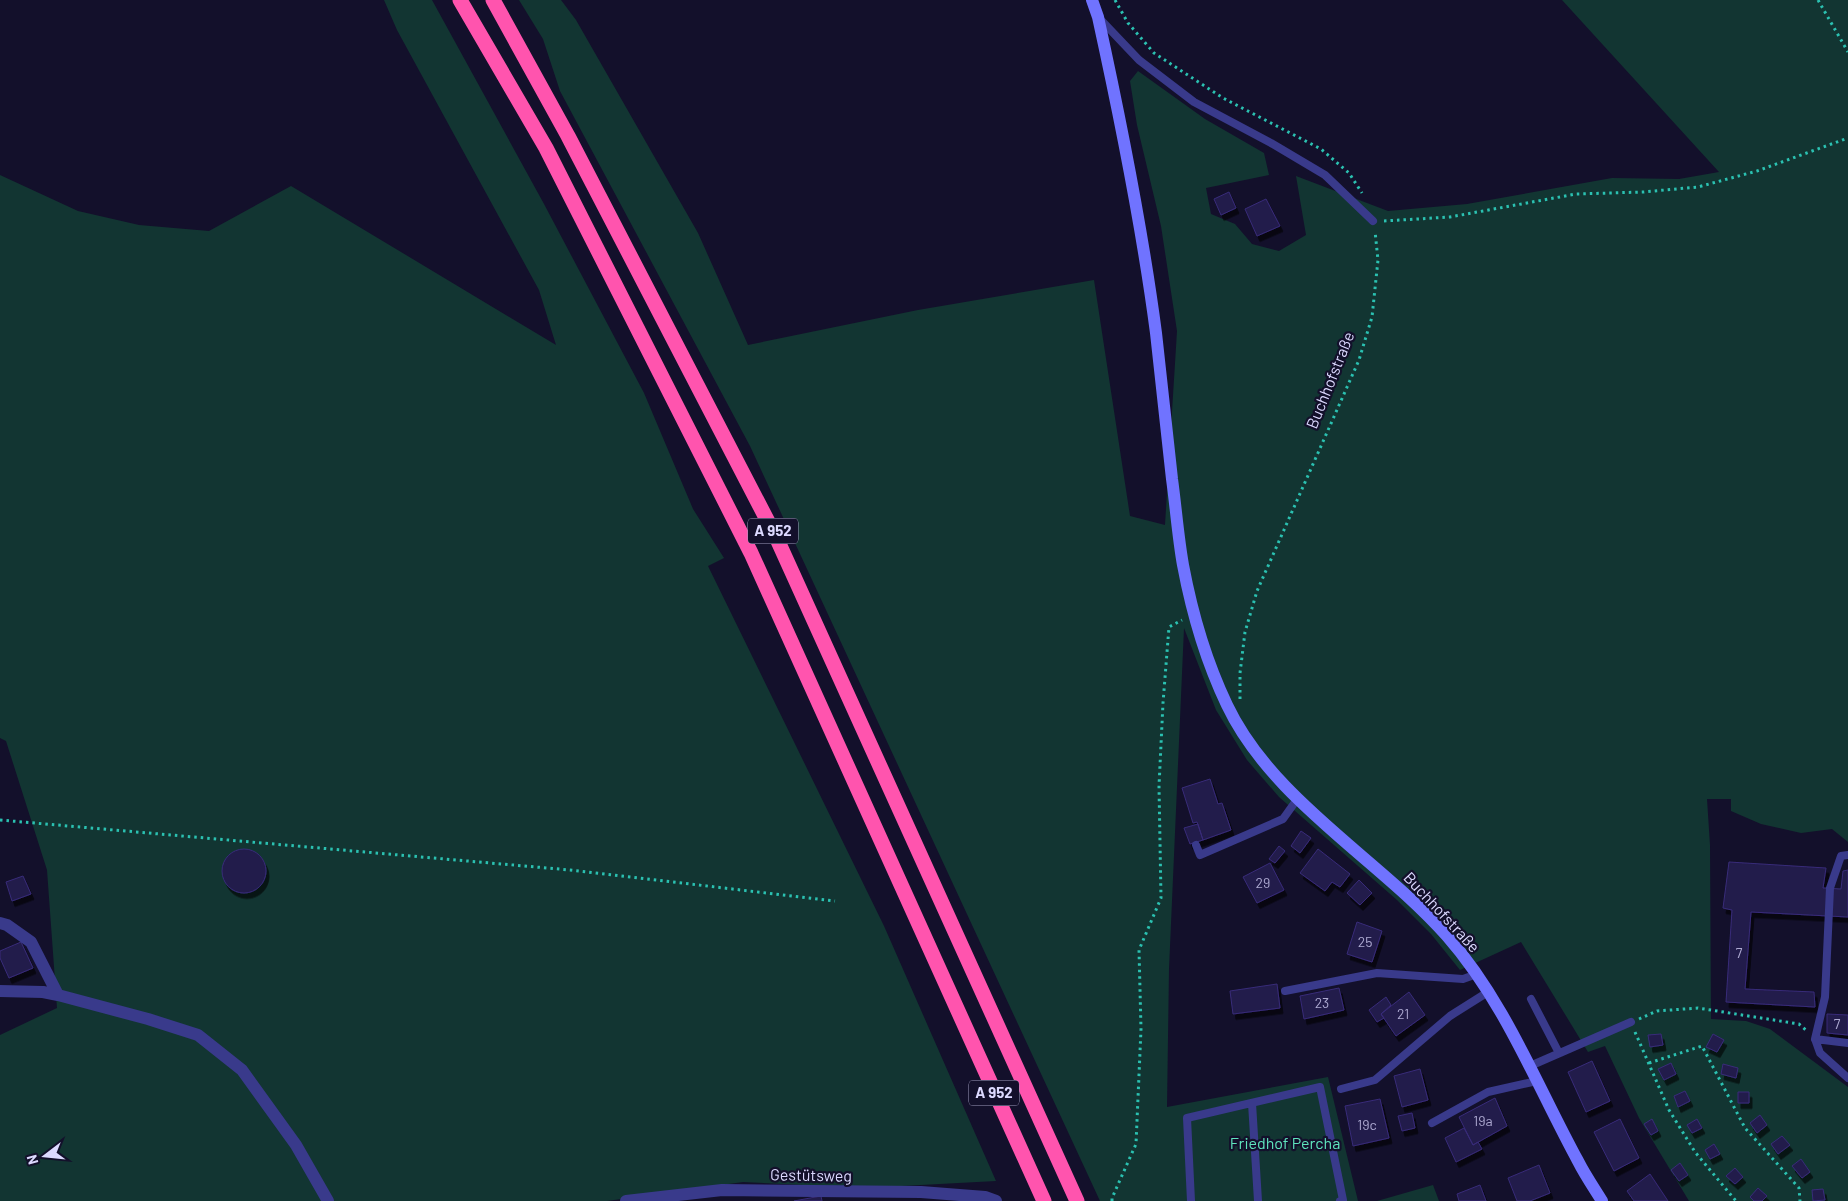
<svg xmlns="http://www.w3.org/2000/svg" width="1848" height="1201" font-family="Barlow,sans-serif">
	<defs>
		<filter id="shadow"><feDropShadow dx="3" dy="5.5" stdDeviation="0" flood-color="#0009"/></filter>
	</defs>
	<rect width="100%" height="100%" fill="#13102b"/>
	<!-- green -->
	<path fill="#123532" d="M384 0H432L544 204 644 393 693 509 724 558 708 566 884 926 996 1181 864 1188 743 1182 607 1201H0V1035L57 1008 47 870 6 741 0 738V175L78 211 139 225 209 231 291 186 556 345 539 290 397 30Z
		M519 0H561L576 20 698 233 748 345 918 310 1094 280 1130 516 1165 525 1177 331 1161 226 1137 125 1130 81 1138 71 1205 119 1264 153 1269 175 1206 188 1211 214 1235 224 1252 244 1279 251 1306 235 1296 176 1388 211 1467 204 1612 178 1679 179 1719 172 1562 0H1848V842L1832 829 1801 833 1761 824 1731 811V799H1707L1710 845 1711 1019 1746 1021 1770 1029 1848 1087V1201H1689L1639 1118 1605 1046 1588 1052 1521 942 1460 970 1431 934 1397 900 1279 797 1247 760 1216 710 1184 628 1169 969 1167 1107 1328 1077 1358 1201H1100L750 446 560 91 543 39Z
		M1433 1185 1439 1201H1377Z"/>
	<!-- building -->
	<path fill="#231b4c" stroke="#382c79" filter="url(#shadow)" d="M1229 192 1236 208 1221 215 1214 199Z
		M1266 199 1280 226 1257 236 1245 209Z
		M1210 779 1218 804 1222 803 1231 830 1203 840 1197 822 1193 823 1182 788Z
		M1198 824 1203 840 1190 844 1184 828Z
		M1301 831 1311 838 1300 853 1291 846Z
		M1279 846 1285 851 1275 863 1269 859Z
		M1318 849 1350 874 1340 887 1332 882 1325 891 1300 873Z
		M222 871a22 22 0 1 1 44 0a22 22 0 1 1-44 0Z
		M1729 862 1826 868 1823 888 1841 889 1843 871 1848 870V917L1751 912 1745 989 1814 992 1815 1007 1726 1002 1732 910 1723 908Z
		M1270 863 1284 890 1257 903 1243 877Z
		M23 876 31 894 12 901 6 882Z
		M1359 880 1372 893 1360 905 1347 893Z
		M1357 922 1382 931 1372 962 1347 954Z
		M21 942 33 968 9 978 0 958V951Z
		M1277 984 1280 1008 1233 1014 1230 991Z
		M1339 988 1344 1010 1304 1019 1300 996Z
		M1409 992 1425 1015 1396 1036 1381 1014Z
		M1386 997 1391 1005 1381 1014 1384 1018 1377 1022 1369 1010Z
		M1827 1014 1848 1015V1035L1827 1033Z
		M1661 1034 1663 1045 1650 1047 1648 1035Z
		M1713 1034 1724 1040 1717 1052 1706 1047Z
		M1592 1061 1610 1101 1586 1112 1568 1072Z
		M1671 1063 1676 1074 1664 1080 1658 1069Z
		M1723 1064 1738 1068 1736 1078 1721 1074Z
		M1420 1069 1428 1100 1402 1107 1394 1076Z
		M1685 1091 1690 1101 1678 1107 1674 1096Z
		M1738 1092H1749V1103H1738Z
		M1495 1098 1507 1126 1473 1145 1459 1117Z
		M1380 1099 1389 1138 1353 1146 1345 1106Z
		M1412 1113 1415 1128 1402 1131 1398 1116Z
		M1760 1115 1767 1125 1757 1133 1750 1123Z
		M1620 1119 1639 1158 1614 1171 1594 1132Z
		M1652 1119 1658 1131 1651 1135 1644 1124Z
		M1697 1119 1702 1128 1692 1133 1687 1125Z
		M1464 1128 1473 1145 1478 1142 1482 1149 1456 1162 1445 1138Z
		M1782 1136 1790 1145 1778 1154 1771 1144Z
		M1714 1144 1720 1154 1710 1159 1705 1150Z
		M1801 1159 1810 1172 1802 1178 1792 1166Z
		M1680 1163 1688 1175 1679 1181 1671 1170Z
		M1539 1165 1550 1193 1530 1201H1517L1508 1178Z
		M1735 1168 1743 1177 1735 1184 1726 1176Z
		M1650 1174 1668 1201H1634L1627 1191Z
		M1480 1185 1486 1201H1459L1457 1194Z
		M1758 1188 1767 1196 1762 1201H1754L1750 1197Z
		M1823 1189 1825 1200 1813 1201 1812 1190Z
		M821 1196 822 1201H794Z"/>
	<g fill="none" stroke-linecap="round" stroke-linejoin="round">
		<!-- path -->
		<path stroke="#2bc1b1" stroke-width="3" stroke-dasharray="2.5 4" stroke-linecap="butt" d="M1115 0 1128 23 1154 53 1223 98 1321 149 1349 173 1362 193
			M1818 0 1848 52
			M1384 221 1450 217 1576 194 1643 192 1698 187 1757 171 1848 138
			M1240 699V673L1245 632 1257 591 1359 360 1372 317 1378 260 1375 231
			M0 820 570 870 835 901
			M1639 1019 1657 1011 1698 1008 1799 1024 1807 1031
			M1635 1032 1669 1110 1695 1152 1736 1201
			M1649 1063 1702 1046 1745 1128 1799 1188 1800 1201
			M1112 1201V1198L1136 1144 1141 1029 1139 950 1161 898 1159 786 1163 703 1169 627 1182 620"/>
		<!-- service -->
		<path stroke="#393a8b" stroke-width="8" d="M1100 19 1139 60 1194 102 1271 143 1325 175 1373 221
			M1196 845 1200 855 1283 819 1298 798
			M1285 991 1377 973 1463 979 1477 974
			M1531 999 1559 1053
			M1815 1039 1825 997 1830 888 1841 856 1848 855
			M1848 1043 1815 1039 1820 1053 1848 1078
			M1530 1066 1631 1022
			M1341 1089 1375 1080 1450 1016 1488 992
			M1252 1103 1258 1201
			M1432 1123 1488 1092 1537 1081
			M1191 1201 1187 1118 1320 1087 1343 1200 1340 1201"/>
		<!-- minor -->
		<path stroke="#393a8b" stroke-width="12" d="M0 923 7 925 31 942 58 995
			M0 991 43 992 58 995 148 1019 198 1035 242 1070 296 1145 328 1201
			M626 1201 722 1190 921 1192 985 1197 996 1201"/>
		<!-- secondary -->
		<path stroke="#7073ff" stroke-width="12" d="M1092 0 1098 17C1121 122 1142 226 1156 333 1161 382 1167 430 1172 479 1176 508 1178 537 1183 565 1192 613 1206 661 1227 705 1272 800 1379 859 1447 936 1505 1002 1537 1086 1578 1161 1585 1175 1594 1188 1602 1201"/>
		<!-- motorway -->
		<path stroke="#ff54ae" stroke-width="15" d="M460 0 546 148 751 553 1044 1201
			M493 0 568 136 777 539 1077 1201"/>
	</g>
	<g text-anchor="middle" stroke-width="4.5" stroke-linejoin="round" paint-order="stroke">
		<!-- number labels -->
		<g font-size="14" fill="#aeaad2">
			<text x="1263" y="888">29</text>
			<text x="1365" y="947">25</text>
			<text x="1739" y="958">7</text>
			<text x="1322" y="1008">23</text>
			<text x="1403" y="1019">21</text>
			<text x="1837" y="1029">7</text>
			<text x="1483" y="1126">19a</text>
			<text x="1367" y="1130">19c</text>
		</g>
		<!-- shield labels -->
		<g fill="#13102b" stroke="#a09dbf" stroke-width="1">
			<rect x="748" y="518.5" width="50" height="25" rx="4"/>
			<rect x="969" y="1080.5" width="50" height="25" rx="4"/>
		</g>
		<g font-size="15" font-weight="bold" fill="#dcd9ff">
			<text x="773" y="536">A 952</text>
			<text x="994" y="1098">A 952</text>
		</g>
		<!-- street labels -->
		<g font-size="16" fill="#dcd9ff" stroke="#13102b">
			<text transform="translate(1330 380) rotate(-68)" y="6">Buchhofstraße</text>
			<text transform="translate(1442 912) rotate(47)" y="6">Buchhofstraße</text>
			<text transform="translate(811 1175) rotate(1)" y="6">Gestütsweg</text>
		</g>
		<!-- park labels -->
		<g font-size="16" fill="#5fe5bd" stroke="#13102b">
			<text x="1285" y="1149">Friedhof Percha</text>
		</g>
	</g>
	<!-- north arrow -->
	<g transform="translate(45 1156) rotate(254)" stroke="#13102b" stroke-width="4" paint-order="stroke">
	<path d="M0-4L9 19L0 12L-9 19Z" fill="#dcd9ff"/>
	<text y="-8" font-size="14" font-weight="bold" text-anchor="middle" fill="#dcd9ff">N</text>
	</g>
</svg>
